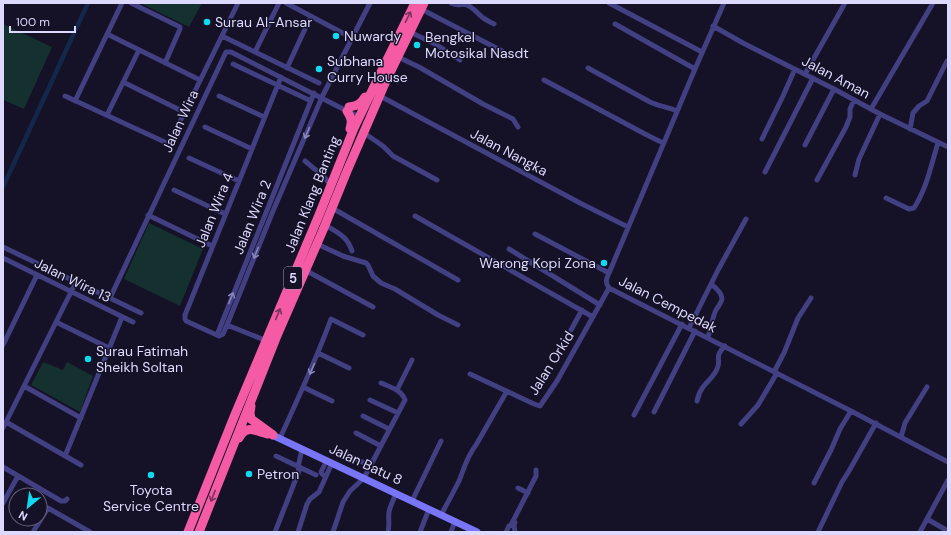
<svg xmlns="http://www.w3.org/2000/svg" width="951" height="535" font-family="'DM Sans',sans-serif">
	<rect width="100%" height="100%" fill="#151126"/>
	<!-- green -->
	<path fill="#14302f" d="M140 3H202L189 27Z
		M3 24 52 47 24 109 3 100Z
		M149 223 203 249 180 306 124 279Z
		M43 362 63 370 67 362 93 376 80 412 31 385Z"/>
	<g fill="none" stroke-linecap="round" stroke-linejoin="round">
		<!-- canal -->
		<path stroke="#12274a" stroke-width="4.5" d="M3 187 88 3"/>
		<!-- street -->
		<path stroke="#423f82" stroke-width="5" d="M131 3 180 27V29L165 63
			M286 3 352 38
			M451 3C459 7 461 3 467 5 474 8 477 13 482 17 486 20 490 22 494 24
			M609 3 702 52
			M724 3 695 69 609 273C606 279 605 282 609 288L851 411 948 462
			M421 9 502 51
			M615 24 695 69
			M713 26 743 43 834 89 880 114 948 147
			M410 32 437 45 460 60
			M107 34 200 80
			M222 36 319 83
			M255 52 279 3
			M398 57 419 67 483 104 513 119 518 127
			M233 64 311 101
			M287 68 311 16
			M588 68 650 102C658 106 668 107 677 111
			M805 74 845 3
			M281 77 185 315V319L186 321 219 336 223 334 227 325 273 211 322 97 370 3
			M544 80 645 134 663 143
			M123 82 184 112
			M65 96 169 144 238 3
			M219 96 264 117
			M380 96 580 203 628 227
			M75 101 122 3
			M871 109 933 3
			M107 115 139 50
			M205 127 252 149
			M910 129 913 113 919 106 927 101 947 61
			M364 133 383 146 393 156 437 180
			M762 139 783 96 795 69
			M805 145 834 89
			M189 158 239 181
			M305 161 323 176 331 185
			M765 172 813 78
			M855 175 859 159 880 114
			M817 180 846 127 850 117V109L854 100
			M174 190 225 214
			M886 198 909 209 914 208C927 188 931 165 938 143
			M332 208 458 280
			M148 215 212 246
			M415 216 593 317
			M325 225C338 233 347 236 352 251
			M535 234 609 273
			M317 244 343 256 366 263 368 265 373 276 381 283 395 289 438 315 458 325
			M3 247 141 313
			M509 249 600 305
			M3 258 133 322
			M305 270 373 307
			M110 298 226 52H231L347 111 358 116 360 115
			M56 322 109 348
			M227 325 267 341
			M689 328 718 270 746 219
			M571 330 582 310
			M217 335 314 93
			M708 337C711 329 712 318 716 310 718 307 721 303 722 299 722 293 715 287 711 284
			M3 345 37 275
			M318 353 349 368
			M774 372 784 353 798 318 811 298
			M470 374 534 404 540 406 557 381 609 288
			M24 386 81 418
			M303 387 332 401
			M397 390 412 360
			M370 400 398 413
			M697 401C698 396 700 391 703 387 708 381 714 376 717 369 722 359 713 358 725 346
			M654 412 695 331
			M634 415 682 324
			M363 416 389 429
			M6 422 81 465
			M741 424 758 405 777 373
			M3 428 76 282
			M356 433 381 446
			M901 437 905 423 927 387
			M280 438C298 399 316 360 331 319L363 335
			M346 454 370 466
			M65 456 122 317
			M276 456 316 475
			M3 467 61 501H65L67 499
			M325 476 322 474 321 472 327 460
			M814 483 831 450 840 429 851 411
			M518 488 528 493
			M412 501 441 441
			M3 503 18 476
			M441 515C447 504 453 493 459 481 464 469 467 456 476 445L507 391
			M927 519 948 531
			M511 525 536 476V470
			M33 532 48 508 90 532
			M275 532 299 471 298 467 302 449
			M298 532 307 504 310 499 319 492 332 463
			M333 532 343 502 350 491 364 478 405 400C402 390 390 387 381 383
			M388 532C390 524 388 519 389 512 390 506 394 499 396 493
			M420 532 429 509
			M451 532 455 521
			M506 532 509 526 513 525
			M515 532 514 525 515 522
			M818 532 842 482 849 471 876 423
			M920 532 948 480"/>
		<!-- secondary -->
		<path stroke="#7975f7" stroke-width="7" d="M268 433 477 532"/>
		<!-- highway -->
		<path stroke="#f55ba4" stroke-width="9" d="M349 107C357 106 361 104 365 97
			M347 111C352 119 352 121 350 129
			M251 406 250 413 251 419 273 435
			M239 438C246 424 255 431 268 434
			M188 532 234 417 319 215 354 128 384 66 415 3
			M199 532 276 338 323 230 347 171 386 81 424 3"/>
	</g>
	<!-- one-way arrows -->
	<defs><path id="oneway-shaft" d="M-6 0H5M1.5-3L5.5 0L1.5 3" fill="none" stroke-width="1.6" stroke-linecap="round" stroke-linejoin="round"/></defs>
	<g stroke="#7a325f">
		<use href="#oneway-shaft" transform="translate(408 17) rotate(-64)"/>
		<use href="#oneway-shaft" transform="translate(278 314) rotate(-67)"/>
		<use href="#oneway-shaft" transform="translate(213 496) rotate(112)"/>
	</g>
	<g stroke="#8884b9">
		<use href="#oneway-shaft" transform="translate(307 133) rotate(113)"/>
		<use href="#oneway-shaft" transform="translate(256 253) rotate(112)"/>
		<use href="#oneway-shaft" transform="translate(231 298) rotate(-68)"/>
		<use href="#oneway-shaft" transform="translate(312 369) rotate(114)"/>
	</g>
	<!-- markers -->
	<g fill="#10daf1" stroke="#151126" stroke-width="1.5">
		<circle cx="207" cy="22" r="4"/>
		<circle cx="336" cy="36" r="4"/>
		<circle cx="417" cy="45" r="4"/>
		<circle cx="319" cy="69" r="4"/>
		<circle cx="604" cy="263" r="4"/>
		<circle cx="88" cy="359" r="4"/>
		<circle cx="249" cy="474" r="4"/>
		<circle cx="151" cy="475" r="4"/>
	</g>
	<g text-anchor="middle" stroke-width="3" stroke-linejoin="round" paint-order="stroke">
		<!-- shield labels -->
		<rect fill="#151126" stroke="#a19dbc" stroke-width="1" x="284" y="267" width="18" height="22" rx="3"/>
		<g font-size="13" font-weight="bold" fill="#ddd9fd">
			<text x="293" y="283">5</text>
		</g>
		<!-- poi labels -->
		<g font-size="14" fill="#ddd9fd" stroke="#151126" text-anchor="start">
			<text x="215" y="27">Surau Al-Ansar</text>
			<text x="344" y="41">Nuwardy</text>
			<text x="425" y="42">Bengkel<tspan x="425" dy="16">Motosikal Nasdt</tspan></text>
			<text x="327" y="66">Subhana<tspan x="327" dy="16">Curry House</tspan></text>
			<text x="596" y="268" text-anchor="end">Warong Kopi Zona</text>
			<text x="96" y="356">Surau Fatimah<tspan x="96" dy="16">Sheikh Soltan</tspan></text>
			<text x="257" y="479">Petron</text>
			<text x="151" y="495" text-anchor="middle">Toyota<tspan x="151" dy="16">Service Centre</tspan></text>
		</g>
		<!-- street labels -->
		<g font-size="14" fill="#ddd9fd" stroke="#151126">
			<text transform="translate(836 77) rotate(28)" y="5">Jalan Aman</text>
			<text transform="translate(180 121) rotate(-65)" y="5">Jalan Wira</text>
			<text transform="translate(509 152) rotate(28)" y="5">Jalan Nangka</text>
			<text transform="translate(312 194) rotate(-68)" y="5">Jalan Klang Banting</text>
			<text transform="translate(214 210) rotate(-68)" y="5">Jalan Wira 4</text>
			<text transform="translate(252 217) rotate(-68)" y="5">Jalan Wira 2</text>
			<text transform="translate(73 280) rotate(26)" y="5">Jalan Wira 13</text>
			<text transform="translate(668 304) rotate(27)" y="5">Jalan Cempedak</text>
			<text transform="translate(551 363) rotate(-58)" y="5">Jalan Orkid</text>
			<text transform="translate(366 464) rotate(25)" y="5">Jalan Batu 8</text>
		</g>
	</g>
	<!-- border -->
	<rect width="951" height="535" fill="none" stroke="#ddd9fd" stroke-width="8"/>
	<!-- north arrow -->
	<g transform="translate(28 507) rotate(209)"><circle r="19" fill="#151126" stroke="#65617c"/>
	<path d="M0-3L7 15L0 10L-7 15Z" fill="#10daf1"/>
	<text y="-6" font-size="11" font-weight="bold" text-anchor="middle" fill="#ddd9fd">N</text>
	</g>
	<!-- scale -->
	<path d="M10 26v6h65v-6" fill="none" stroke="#ddd9fd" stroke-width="2"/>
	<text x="16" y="26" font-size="12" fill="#ddd9fd" stroke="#151126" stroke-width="3" paint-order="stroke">100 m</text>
</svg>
